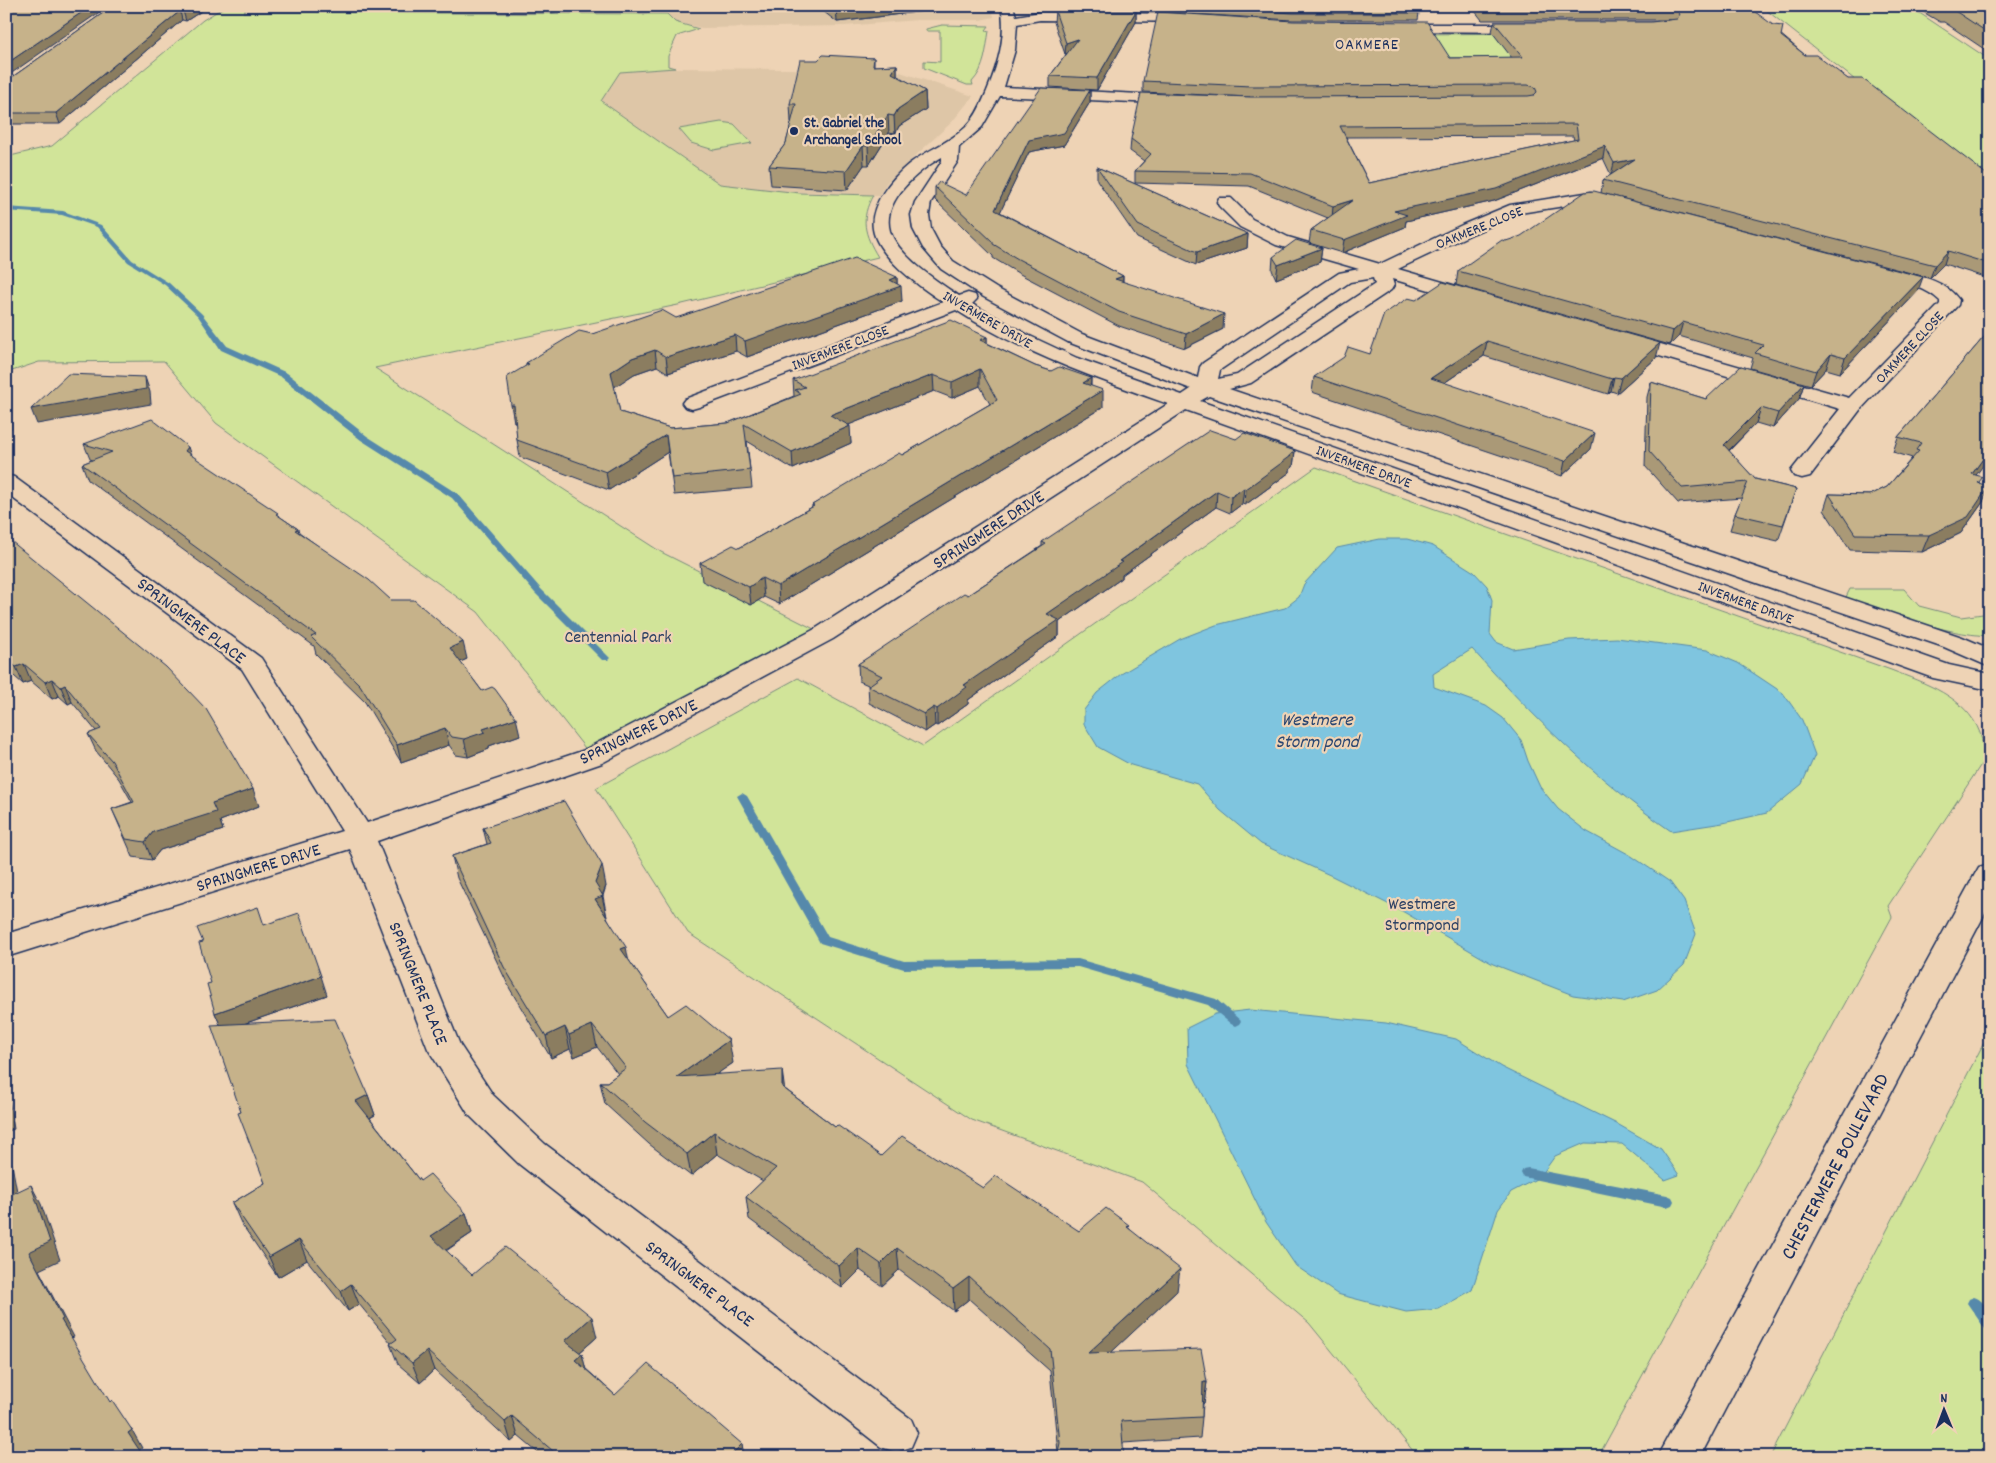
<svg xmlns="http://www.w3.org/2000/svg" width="1996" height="1463" font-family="Dekko,sans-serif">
	<rect width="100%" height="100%" fill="#eed3b5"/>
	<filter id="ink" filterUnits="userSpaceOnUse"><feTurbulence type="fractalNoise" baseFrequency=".02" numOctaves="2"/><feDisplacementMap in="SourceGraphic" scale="10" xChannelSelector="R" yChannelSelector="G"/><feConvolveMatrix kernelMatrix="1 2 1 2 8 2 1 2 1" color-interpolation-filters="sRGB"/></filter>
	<g filter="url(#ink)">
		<!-- built -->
		<path fill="#dec6a7" d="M670 6H991L994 17 980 20H917L845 26 702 28 675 22 667 14Z
			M675 68 894 70 973 96 952 122 887 182 879 195 774 191 720 184 601 101 620 72Z"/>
		<!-- green -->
		<path fill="#d1e499" stroke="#768a7c" d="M226 6H251L243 12 667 14 675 22 699 29 677 36 668 56V66L675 68 620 72 601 101 720 184 800 193 873 195C860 219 864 234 878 257L678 305 375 368 661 552 824 634 592 757 478 612 216 423 164 361 39 362 6 373V157L52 146 203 20Z
			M1761 6H1909L1990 60V186Z
			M942 25 989 26 986 30 989 31C986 48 985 69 972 82L973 85H967L924 68V61L940 62V31H926V29Z
			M1560 33 1585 61 1436 62 1416 34Z
			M721 122 734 124 752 143 714 150 691 143 679 129Z
			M1316 467 1891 670C1924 683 1966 696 1980 733 1983 741 1983 752 1984 760L1888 906 1892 917 1598 1457H1418L1309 1323 1142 1182 972 1120 688 933 596 788 798 678 923 746Z
			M1850 589H1904L1919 606 1961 617 1990 613V636C1941 634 1892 613 1846 597Z
			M1990 1031V1457H1770L1966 1077Z"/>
		<!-- water -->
		<path fill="#7fc5df" stroke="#5789ab" d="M1380 539H1407L1433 546 1474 572 1487 586 1492 600 1490 634 1496 642 1513 649 1569 640 1617 638 1707 650 1738 663 1783 693 1802 720 1815 755 1802 784 1767 813 1723 823 1671 831C1597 780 1532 716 1472 649L1433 674 1434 687 1486 706 1503 718 1521 740 1528 761 1540 787 1558 809 1586 831 1630 855 1670 882 1684 901 1696 934 1684 965 1657 990 1623 1002 1573 995 1493 964 1402 911 1332 876 1261 844 1220 810 1197 784 1131 765 1098 747 1084 724V710L1097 693 1121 674 1180 639 1216 625 1285 608 1299 597 1304 584 1337 548Z
			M1250 1010 1386 1023 1456 1039 1501 1067 1619 1125 1661 1149 1679 1175 1665 1180 1622 1144 1585 1143 1555 1156 1540 1177 1511 1192 1498 1210 1472 1290 1439 1309 1406 1312 1337 1294 1296 1266 1266 1222 1188 1064 1187 1028 1215 1014Z"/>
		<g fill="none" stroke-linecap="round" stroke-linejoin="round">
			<!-- stream -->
			<path fill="#5789ab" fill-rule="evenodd" d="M6 207 63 211 101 225 132 260 169 283 202 314 227 346 287 373 367 436 458 494 541 589 610 658 608 660H602L535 593 452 498 361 440 281 377 221 350 198 316 165 285 128 262 97 227 62 215 6 211Z
				M742 793 747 796 828 937 904 961 1078 959 1216 999 1241 1021 1239 1024 1235 1026 1231 1024 1208 1005 1078 967 904 969 820 943 737 796Z
				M1528 1168 1667 1195 1672 1197 1674 1201 1672 1205 1667 1207 1528 1178 1523 1177 1521 1173 1523 1169Z
				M1974 1297C1989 1302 1990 1318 1990 1331L1985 1329 1967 1303 1969 1299Z"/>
			<!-- minor casing -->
			<g stroke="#1b2f5e" stroke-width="3">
				<path id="minor" d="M1001 6H1013L1016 16 1040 12 1193 14 1200 18 1193 22 1040 20 1017 24 1015 50 1004 87 1178 96 1183 97 1185 100 1183 103 1178 104 1000 96 982 127 959 147 958 161 931 202 929 215 931 229 940 246 953 261 996 288 1082 334 1198 378 1200 367 1203 363 1339 273 1359 269 1276 245 1240 227 1219 206 1217 202 1219 198H1231L1252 219 1288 237 1380 264 1462 225 1510 205 1591 192 1616 200 1618 204 1616 208 1610 209 1590 202 1520 213 1474 233 1398 269 1477 292 1479 296 1477 300 1470 302 1392 279 1394 285 1391 290 1251 383 1229 389 1962 637 1990 649V667L1944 647 1209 396 1200 401 1949 665 1990 674V690L1933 678 1186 410 833 639 602 763 377 841 460 1045 493 1095 545 1144 911 1419 917 1433 911 1447 896 1452 881 1447 519 1164 469 1115 428 1049 350 849 6 957V934L342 831 242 669 6 493V475L14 477 261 658 367 823 582 751 815 629 1168 404C1095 378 1022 353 956 310L699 407 692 409 685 407 682 403 685 399 943 302C921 288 877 256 873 229 869 205 892 178 909 164 927 150 949 143 966 127 976 117 982 103 987 91 998 64 1007 36 1001 6ZM942 157V161L915 202 911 215 913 229 923 248 941 269 982 296 1068 342 1191 389 1182 395 1077 358 1030 336 972 304 977 299 975 295 968 293 959 296C937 281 899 257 890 231 881 200 921 169 942 157ZM1373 278 1375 284 1237 375 1218 379 1220 370 1350 282Z
					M1393 24H1530L1537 28 1530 32 1388 31 1386 28Z
					M1884 268C1909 274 1943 277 1959 300L1958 305 1860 410 1810 476 1802 478 1794 476 1791 471 1840 409 1615 343 1612 339 1615 335 1622 333 1629 335 1849 398 1940 304V301C1924 285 1899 282 1878 277L1875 273 1878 269Z"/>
			</g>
			<!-- major casing -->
			<g stroke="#1b2f5e" stroke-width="3">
				<path id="major" d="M1990 864V904L1700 1457H1657L1975 874 1979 867Z"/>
			</g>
			<!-- minor -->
			<use href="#minor" fill="#eed3b5" fill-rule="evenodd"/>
			<!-- major -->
			<use href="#major" fill="#eed3b5" fill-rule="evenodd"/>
		</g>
		<!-- wall -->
		<path fill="#a97" stroke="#1b2f5e" fill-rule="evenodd" d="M113 6H209L186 21 182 20 60 124H6V80H8Z
			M328 6H619L551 12 547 10H512L511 9 508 8 433 7 431 9H411L409 11 337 8V7Z
			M812 6H925V11L837 22 819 8H815Z
			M1049 6H1145L1143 10H1050Z
			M1160 6H1414L1419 13 1418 20H1292L1159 12Z
			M1471 6H1747L1805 55 1848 79 1990 177V277L1987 278 1944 264 1930 278 1601 193 1603 180 1611 175 1603 158 1494 201 1406 221 1405 227 1342 253 1309 243 1311 230 1328 218 1249 186 1135 183V171L1144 161 1130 151 1131 139 1250 97 1143 92V81L1450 58H1512L1492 32 1494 22H1651L1670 20H1482ZM1573 136 1574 140 1369 183 1346 137Z
			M1913 6H1990V53L1944 22H1940Z
			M1055 11H1136V22L1097 90 1050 87V76L1067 53 1065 54 1054 22Z
			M874 58V66L897 65V76L925 91 926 109 899 126 895 134 889 133 869 165H864L847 190 771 185 769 166 786 143 792 122H791L790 104 818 60Z
			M1090 90V102L1064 145 1029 152 1000 212 1123 276V282L1223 329 1185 348 1119 326 1018 273 993 258V256L935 200V187L966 195Z
			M1097 167 1248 234 1247 248 1196 265 1137 238 1097 180Z
			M1506 241 1918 291 1840 373 1826 369 1811 385 1750 368 1753 358 1679 336 1670 345 1456 285 1458 271Z
			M1322 248 1320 262 1276 279 1272 270 1273 257Z
			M897 277V284L902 301 747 357 736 351 668 373 657 366 634 374 614 387 620 412 670 428 728 423 794 396 793 380 987 337V343L1035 366 1051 371 1091 378V386L1103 407 779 604 764 597 751 605 702 581 700 563 739 548 812 507V505L902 455 990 404 980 386 952 398 934 391 848 425 851 443 793 469 747 441 752 488 674 495 668 452 609 490 520 457 517 440 516 422H514L526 365V363L592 334Z
			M1416 300 1656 358 1617 393 1611 391 1608 394 1484 356 1444 383 1591 449 1562 476 1312 392 1314 377 1370 354Z
			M1990 330 1976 475 1980 484 1983 502 1961 533 1922 552 1850 550 1824 510 1829 494 1870 495 1887 487 1912 458 1893 452 1898 437Z
			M1651 382 1706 399 1804 384 1799 399 1773 428 1756 423 1729 451 1755 479 1796 489 1778 541 1730 530 1735 514 1742 498 1678 503 1645 466 1647 397Z
			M1236 439 1295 451 1293 467 1290 469V472L1245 505 1242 504 1230 513 1216 507 1122 575V578L1059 622V636L968 700V704L937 726 935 725 925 732 869 703 868 685 859 681 858 664 968 595 1042 546V542Z
			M84 444 191 456 298 529 299 532 391 600 467 659 460 662 482 691 520 735 489 746V749L468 757 456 755 449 745 401 762 365 702 316 654 314 646 88 480 82 464 92 460 90 459Z
			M6 537 259 806 220 821 223 830 160 850 152 860 133 857 112 809 132 802 119 779 96 751 88 734 96 731 72 702 68 704 59 696 52 699 31 681 23 684 6 669Z
			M483 828 606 886 603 896 607 917 628 959 668 1016 733 1063 716 1074 785 1089 835 1127 881 1156 983 1188 1079 1231 1129 1228 1177 1291 1111 1352 1207 1382 1204 1403 1203 1404 1202 1417 1200 1438 1123 1443 1058 1452 1050 1371 969 1299 954 1311 899 1270 882 1286 860 1270 842 1288 749 1219 746 1197 763 1181 717 1154 691 1176 649 1144 605 1104 600 1082H607L618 1074 597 1047 574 1057 570 1049 551 1058 510 989 457 878 452 856 487 844Z
			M264 925 327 995 246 1023 368 1095 375 1115 370 1118 420 1181 466 1213 472 1233 446 1251 472 1275 597 1337 579 1353 582 1354 585 1368 615 1395 742 1444 744 1457H543L518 1436 511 1442 434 1370 420 1383 398 1364 390 1344 391 1343 359 1304 348 1311 307 1260 278 1277 241 1223 232 1203 265 1183 241 1112 220 1024 215 1013Z"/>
		<!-- shaded-wall -->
		<path fill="#8b7d61" stroke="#1b2f5e" d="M91 6H108L6 77V64Z
			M190 6H209L186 21 183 11Z
			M550 6H619L551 12Z
			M815 6H819V8H815Z
			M836 6H925V11L837 22Z
			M180 11 182 20 60 124 56 113Z
			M1136 11V22L1097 90V78Z
			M1078 39V50L1065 54 1066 43Z
			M897 65V82L892 73Z
			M1090 90V102L1064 145 1029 152 995 223V210L1029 140Z
			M925 91 926 109 899 126 895 134 894 116 898 109Z
			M888 115 889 133 869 165 868 146Z
			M6 132 10 141 6 142Z
			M863 146 864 165 847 190 846 171Z
			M1605 146 1603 158 1494 201 1406 221 1405 227 1342 253 1344 240 1394 211Z
			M1635 159 1611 175 1614 163Z
			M1353 200 1332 219 1333 206Z
			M1248 234 1247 248 1196 265 1197 252Z
			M1322 248 1320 262 1276 279 1278 265Z
			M1948 251 1944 264 1930 278 1935 265Z
			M1123 276 1122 290 1115 279Z
			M897 277V287L901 286 902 301 747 357 745 341Z
			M1923 277 1918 291 1840 373 1845 358Z
			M1224 314 1223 329 1185 348 1186 334Z
			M1683 322 1679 336 1670 345 1673 331Z
			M735 335 736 351 668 373 666 357Z
			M987 337V353L980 340Z
			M1487 341 1484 356 1429 393 1431 378Z
			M1660 343 1656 358 1617 393 1621 378Z
			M655 350 657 366 634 374 613 388 611 372 632 358Z
			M1831 354 1826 369 1811 385 1816 371Z
			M980 369V386L952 398V382Z
			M933 375 934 391 831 432 830 415Z
			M145 377 150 392 151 404 37 424 31 409Z
			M1614 377 1611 391 1608 394 1612 379Z
			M1091 378 1090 395 1083 383Z
			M1804 384 1799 399 1773 428 1778 413Z
			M6 385 11 397V429L6 430Z
			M1103 390V407L779 604 778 586Z
			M511 405H514L517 421 514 422Z
			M1761 408 1756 423 1719 460 1724 445Z
			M850 426 851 443 793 469 792 452Z
			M1595 433 1591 449 1562 476 1565 461Z
			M666 435 668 452 609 490 606 472Z
			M188 447 193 462 185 451Z
			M1990 449V456L1966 489 1972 474Z
			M1295 451 1293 467 1290 469V472L1245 505 1246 489Z
			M1989 486 1983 502 1961 533 1922 552 1929 535Z
			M1244 488 1242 504 1230 513 1231 497Z
			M1217 491 1216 507 1122 575V578L1059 622V636L968 700V704L937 726V709L1047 614Z
			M762 578 764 597 751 605 749 587Z
			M463 642 467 659 454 665 450 648Z
			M24 664 31 681 23 684 16 667Z
			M52 679 59 696 52 699 45 682Z
			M65 685 72 702 68 704 61 687Z
			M934 707 935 725 925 732 924 714Z
			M516 718 520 735 489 746V749L468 757 464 739 483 729Z
			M445 728 449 745 401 762 397 745Z
			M253 789 259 806 220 821 223 830 160 850 152 860 145 842 153 832 212 803Z
			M602 865 606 886 602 896 607 918 595 899V883Z
			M626 947 630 968 621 949Z
			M321 976 327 995 223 1031 215 1013Z
			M592 1025 597 1047 574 1057 569 1035Z
			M565 1027 570 1049 551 1058 546 1036Z
			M729 1040 733 1063 681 1099 677 1077Z
			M782 1070 785 1092 782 1087Z
			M6 1082 14 1129 6 1132Z
			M368 1095 375 1115 363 1121 356 1101Z
			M714 1132 717 1154 691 1176 687 1154Z
			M6 1133 21 1213 10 1195 6 1172Z
			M31 1185 41 1204 60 1260 39 1270 74 1337 71 1338 61 1320 29 1252Z
			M466 1213 472 1233 437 1256 431 1236Z
			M299 1240 307 1260 278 1277 269 1257Z
			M858 1248 860 1270 842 1288 839 1266Z
			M897 1248 899 1270 882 1286 881 1264Z
			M1180 1269 1177 1291 1087 1375 1088 1353Z
			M969 1277V1299L954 1311 953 1289Z
			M351 1284 359 1304 348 1311 341 1291Z
			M592 1317 597 1337 570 1361 565 1341Z
			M427 1351 434 1370 420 1383 412 1363Z
			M582 1354 587 1374 575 1360Z
			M1203 1382H1207L1204 1403 1200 1404Z
			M512 1416 518 1436 511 1442 505 1422Z
			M132 1430 142 1448 138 1451 128 1433Z
			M742 1444 744 1457H729Z"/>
		<!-- building -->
		<path fill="#c6b28a" stroke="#1b2f5e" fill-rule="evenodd" d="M6 6H91L6 64Z
			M113 6H190L183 11H180L56 113H6V80H8Z
			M1189 6H1414L1419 13H1293Z
			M1481 6H1747L1773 25 1783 26 1781 36 1805 55H1816L1848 79H1862L1867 82 1990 177V264L1948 251 1935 265 1603 180 1635 159 1614 163 1605 146 1496 189 1394 211 1407 215 1344 240 1311 230 1353 200 1333 206 1250 173 1135 171 1151 154 1131 139 1141 93 1251 97 1528 96 1534 95 1537 92 1535 87 1528 85 1251 86 1143 81 1158 12 1293 21 1427 22 1450 58 1523 57 1494 22H1651L1677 19 1680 14 1676 10H1484ZM1576 124 1578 139 1369 183 1340 126Z
			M1943 6H1990V34L1949 7H1945Z
			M1055 11H1136L1097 78 1050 76 1078 39 1066 43Z
			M823 55 874 58 873 66 897 65 892 73 925 91 898 109 894 116 888 115 868 146H863L846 171 769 166 786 143 796 104H790L800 60H818Z
			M1041 88 1090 90 1064 133 1029 140 995 210 1123 276 1115 279 1224 314 1186 334 1119 312 1018 259 993 244V242L935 187 939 182 966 195Z
			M1097 167 1248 234 1197 252 1138 225Z
			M1594 191 1923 277 1845 358 1831 354 1816 371 1755 353 1763 345 1683 322 1673 331 1458 271 1502 240 1506 241 1521 236 1585 192Z
			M1296 240 1322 248 1278 265 1273 257Z
			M855 258 897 277 890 280 901 286 745 341 735 335 666 357 655 350 632 358 611 372 620 412 670 428 728 423 801 394 795 390 805 387 793 380 951 320 987 337 980 340 1035 366 1051 371 1059 367 1091 378 1083 383 1103 390 778 586 762 578 749 587 700 563 733 545 739 548 814 506 812 505 899 453 902 455 997 400 980 369 952 382 933 375 830 415 850 426 792 452 744 424 750 470 672 478 666 435 606 472 517 440 514 405H511L507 377 529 364 526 363 579 331 592 334 662 310 676 318Z
			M1443 282 1660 343 1621 378 1614 377 1612 379 1487 341 1431 378 1595 433 1565 461 1314 377 1344 357 1348 347 1370 354 1384 314 1408 298 1416 300Z
			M1990 330V449L1972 474 1983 477 1978 483 1989 486 1968 517 1929 535 1855 534 1829 494 1870 495 1887 487 1919 451 1916 450 1921 443 1898 437Z
			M1741 366 1804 384 1778 413 1761 408 1724 445 1755 479 1796 489 1783 525 1735 514 1748 482 1682 488 1649 451 1651 382 1706 399Z
			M68 374 145 377 146 389 31 409Z
			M152 419 188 447 185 451 278 513 276 514 298 529 295 530 369 580 391 600H414L463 642 450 648 482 691 492 687 495 689 516 718 483 729 485 732 464 739 452 737 445 728 397 745 360 685 311 637 316 635 82 464 112 452 84 444Z
			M1210 430 1236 439 1244 433 1295 451 1289 456H1291L1246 489 1244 488 1231 497 1217 491 1120 561 1123 562 1047 614 1059 620 964 685 967 687 937 709 934 707 924 714 868 686 882 676 858 664 964 593 968 595 1046 544 1042 542Z
			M6 537 166 667 206 709 253 789 212 803 216 812 153 832 145 842 126 839 112 809 134 802 112 761 88 734 101 729 65 685 61 687 52 679 45 682 24 664 16 667 6 659Z
			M564 801 602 865 595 883 603 896 595 899 626 947 621 949 668 1016 686 1004 729 1040 677 1077 782 1070V1087L835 1127 837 1125 881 1156 902 1136 983 1188 996 1176 1079 1231 1106 1208 1129 1225 1127 1227 1180 1269 1088 1353 1201 1349 1207 1382H1203L1202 1417 1121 1421 1124 1457H1057L1060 1443 1050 1349 969 1277 953 1289 897 1248 881 1264 858 1248 839 1266 746 1197 776 1168 714 1132 687 1154 645 1122 600 1082H607L626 1068 592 1025 569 1035 565 1027 546 1036 504 967 452 856 491 843 483 828Z
			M258 907 264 925 299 913 321 976 215 1013 207 984 211 983 199 943 203 942 197 928Z
			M335 1019 368 1095 356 1101 420 1181 430 1174 466 1213 431 1236 472 1275 505 1247 592 1317 565 1341 582 1354 575 1360 615 1395 648 1364 742 1444 729 1457H560L512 1416 505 1422 427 1351 412 1363 390 1344 397 1339 351 1284 341 1291 299 1240 269 1257 232 1203 265 1183 238 1113 241 1112 211 1025Z
			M6 1172 10 1195 31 1185 50 1242 29 1252 63 1319 61 1320 110 1402 112 1400 132 1430 128 1433 144 1457H6Z"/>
	</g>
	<!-- markers -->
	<circle fill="#1b2f5e" stroke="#eed3b5" stroke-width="2" cx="794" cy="131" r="5"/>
	<g text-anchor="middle" stroke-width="4.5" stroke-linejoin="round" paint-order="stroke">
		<!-- far-poi labels -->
		<g font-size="15" font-weight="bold" fill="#1b2f5e" stroke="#eed3b5" text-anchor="start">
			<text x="804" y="127">St. Gabriel the<tspan x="804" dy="17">Archangel School</tspan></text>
		</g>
		<!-- far-street labels -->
		<g font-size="15" fill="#1b2f5e" stroke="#eed3b5">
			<text transform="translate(1479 227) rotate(-22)" y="5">OAKMERE CLOSE</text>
			<text transform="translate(988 319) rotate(30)" y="5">INVERMERE DRIVE</text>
			<text transform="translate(840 347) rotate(-21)" y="5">INVERMERE CLOSE</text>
			<text transform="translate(1909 347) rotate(-47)" y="5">OAKMERE CLOSE</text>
			<text transform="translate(1364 466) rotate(20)" y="5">INVERMERE DRIVE</text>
			<text transform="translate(1746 602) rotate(20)" y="5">INVERMERE DRIVE</text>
		</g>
		<!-- far-neighbourhood labels -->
		<g font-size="16" letter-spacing="1" fill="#1b2f5e" stroke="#eed3b5">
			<text x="1367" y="49">OAKMERE</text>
		</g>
		<!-- street labels -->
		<g font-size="18" fill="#1b2f5e" stroke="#eed3b5">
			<text transform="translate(988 529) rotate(-33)" y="6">SPRINGMERE DRIVE</text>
			<text transform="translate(192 620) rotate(37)" y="6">SPRINGMERE PLACE</text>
			<text transform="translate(638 731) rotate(-26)" y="6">SPRINGMERE DRIVE</text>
			<text transform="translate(258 867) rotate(-17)" y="6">SPRINGMERE DRIVE</text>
			<text transform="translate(419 983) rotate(68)" y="6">SPRINGMERE PLACE</text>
			<text transform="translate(700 1283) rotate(37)" y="6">SPRINGMERE PLACE</text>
		</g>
		<!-- park labels -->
		<g font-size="18" fill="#2d4164" stroke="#eed3b5">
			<text x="618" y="642">Centennial Park</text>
			<text x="1422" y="909">Westmere<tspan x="1422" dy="21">Stormpond</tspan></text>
		</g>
		<!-- water labels -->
		<g font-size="19" font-style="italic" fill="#2a4671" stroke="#eed3b5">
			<text x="1317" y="725">Westmere<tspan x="1317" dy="22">Storm pond</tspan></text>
		</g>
		<!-- near-street labels -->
		<g font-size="21" fill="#1b2f5e" stroke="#eed3b5">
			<text transform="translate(1834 1166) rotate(-62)" y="7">CHESTERMERE BOULEVARD</text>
		</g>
	</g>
	<!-- margin -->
	<rect width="1996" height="1463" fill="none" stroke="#eed3b5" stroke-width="25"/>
	<rect x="12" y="12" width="1971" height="1438" fill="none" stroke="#1b2f5e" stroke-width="2" filter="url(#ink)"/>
	<!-- north arrow -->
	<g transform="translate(1944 1410) rotate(359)" stroke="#eed3b5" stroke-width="4" paint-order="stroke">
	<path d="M0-4L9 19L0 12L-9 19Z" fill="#1b2f5e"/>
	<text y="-8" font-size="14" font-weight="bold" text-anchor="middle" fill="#1b2f5e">N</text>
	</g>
</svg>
